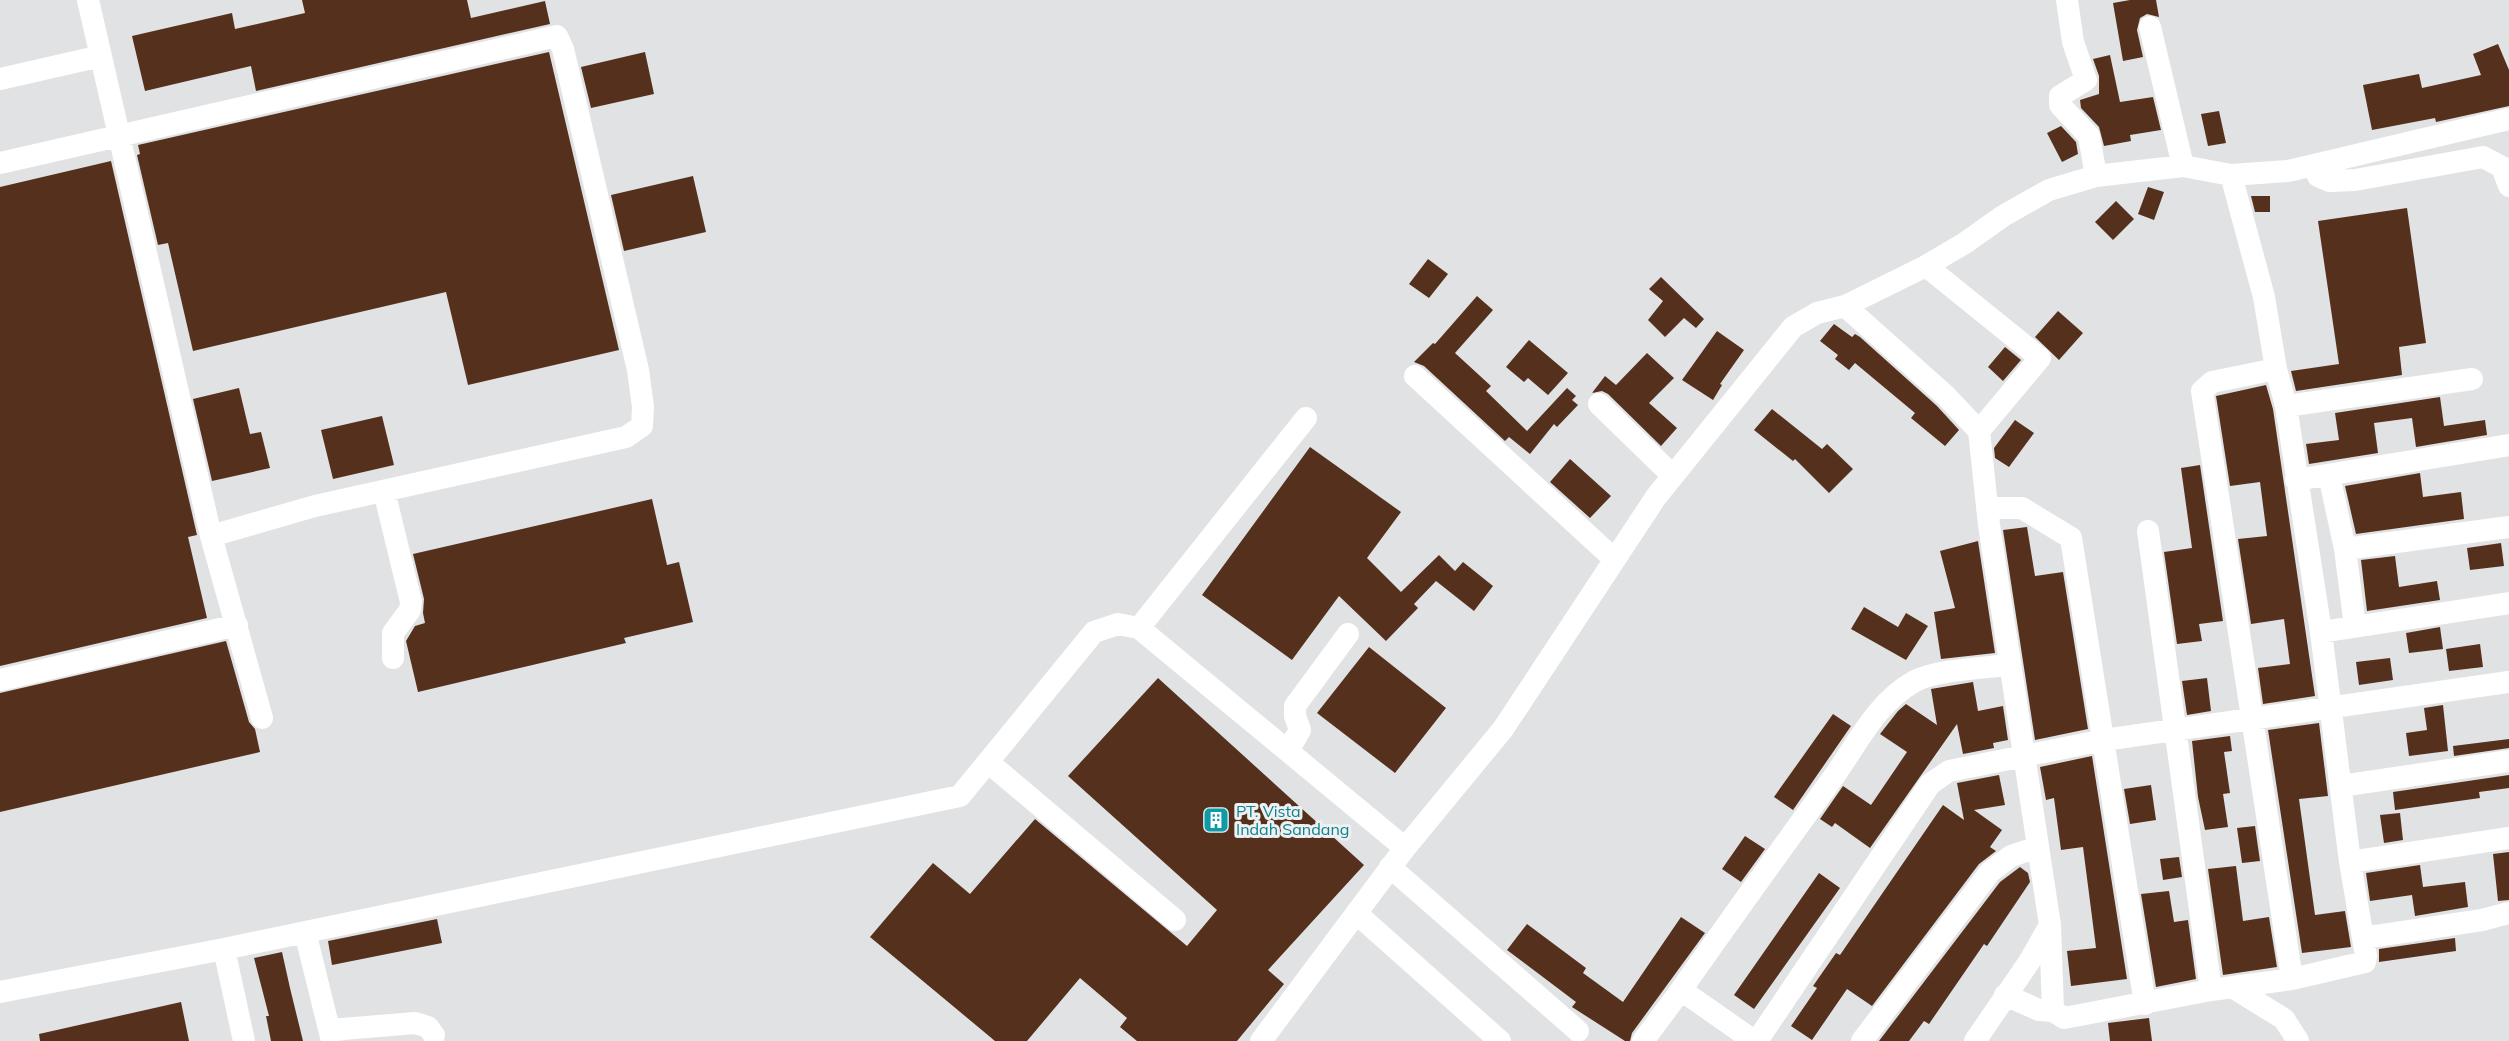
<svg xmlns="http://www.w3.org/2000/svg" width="2509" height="1041" font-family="Mulish,sans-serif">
	<rect width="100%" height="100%" fill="#e1e2e4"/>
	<!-- building -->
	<path fill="#54301d" d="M302 0H467L471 18 545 1 550 24 256 91 251 66 145 91 132 36 232 13 235 29 305 13Z
		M2130 0H2156L2159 17 2147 14 2140 18 2137 30 2143 57 2123 61 2113 3Z
		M2498 44 2509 70V106L2436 122 2435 118 2372 130 2363 85 2419 74 2422 88 2481 75 2473 54Z
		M549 52 619 350 468 385 446 292 193 351 168 243 158 245 137 155 140 154 138 145Z
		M645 52 654 94 591 108 581 67Z
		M2110 55 2120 102 2153 97 2161 130 2130 135 2131 141 2104 146 2099 127 2081 108 2080 100 2099 94V76L2093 59Z
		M2219 111 2226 143 2208 146 2201 114Z
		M2061 126 2076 142 2078 154 2062 162 2047 133Z
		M111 161 197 535 188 537 207 618 0 666V187Z
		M693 176 706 232 624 251 611 195Z
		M2148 187 2164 192 2154 220 2138 214Z
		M2251 196H2270V212H2255Z
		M2116 201 2134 219 2113 240 2095 222Z
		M2407 208 2426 343 2399 347 2402 375 2296 391 2291 371 2339 364 2318 221Z
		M1428 259 1448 274 1429 298 1409 284Z
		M1661 277 1704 319 1696 328 1684 318 1665 337 1648 320 1663 301 1649 289Z
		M1477 296 1493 310 1455 353 1491 386 1486 391 1527 431 1567 388 1576 396 1572 400 1578 405 1557 427 1554 424 1530 454 1509 437 1505 441 1424 366 1414 362 1433 343 1435 344Z
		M2058 311 2083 333 2059 360 2035 337Z
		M1834 324 1852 337 1855 334 1860 337 1937 406 1959 430 1945 446 1911 418 1915 413 1855 363 1849 370 1835 359 1838 355 1820 341Z
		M1717 331 1744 350 1720 384 1722 385 1713 400 1682 380Z
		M1529 340 1568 373 1548 395 1528 378 1524 382 1506 367Z
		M2005 347 2021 360 2003 381 1988 367Z
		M1647 353 1674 378 1649 403 1677 428 1661 446 1608 394 1602 391 1592 393 1605 376 1616 385Z
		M2266 385 2273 409 2315 696 2263 704 2258 668 2290 664 2284 619 2251 624 2238 539 2267 536 2260 482 2230 486 2216 396Z
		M239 388 250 434 261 432 270 468 212 481 193 399Z
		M2440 397 2444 426 2485 420 2487 435 2416 447 2412 418 2374 423 2378 453 2309 464 2306 444 2339 440 2335 413Z
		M1772 409 1822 449 1827 444 1853 469 1829 493 1795 459 1793 461 1754 430Z
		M382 416 394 465 333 479 321 430Z
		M2015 420 2034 433 2009 467 1995 458 1994 448Z
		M1310 447 1401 512 1367 558 1401 592 1439 555 1455 571 1463 562 1493 586 1474 611 1436 581 1414 604 1418 608 1386 641 1339 596 1292 660 1202 595Z
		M1570 459 1611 496 1590 518 1550 482Z
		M2200 465 2223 621 2199 624 2202 641 2177 644 2164 552 2192 548 2181 468Z
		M2420 473 2423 497 2461 492 2464 519 2356 534 2345 486Z
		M652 499 667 565 679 562 693 622 624 638 626 643 418 692 406 641 415 626 425 623 423 613 424 599 413 554Z
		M2027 527 2035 576 2063 572 2088 729 2035 740 2003 530Z
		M1978 541 1995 653 1941 659 1934 612 1955 608 1940 551Z
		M2501 543 2504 566 2470 570 2467 548Z
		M2395 556 2399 587 2437 581 2440 600 2367 611 2361 560Z
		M1864 607 1898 627 1906 613 1928 626 1906 660 1851 629Z
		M2440 627 2443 649 2409 653 2406 633Z
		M226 641 249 722 255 729 260 752 0 812V693Z
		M2480 644 2483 667 2449 671 2446 649Z
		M1369 647 1446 708 1395 773 1317 713Z
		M2390 658 2393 680 2359 685 2356 662Z
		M1158 678 1364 865 1268 970 1284 984 1237 1041H1137L1120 1027 1127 1018 1080 978 1027 1041H995L870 937 933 863 970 894 1035 819 1187 946 1217 910 1068 776Z
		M2207 678 2211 711 2187 715 2182 681Z
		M1973 682 1978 711 2003 706 2008 740 1993 743 1994 748 1963 754 1957 724 1870 848 1835 823 1832 827 1820 819 1843 786 1871 805 1907 752 1880 734 1898 711 1906 704 1937 725 1931 689Z
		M2443 705 2448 751 2409 756 2406 733 2427 730 2424 708Z
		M1833 714 1851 726 1793 810 1774 797Z
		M2319 723 2328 796 2299 799 2315 915 2345 911 2351 947 2302 953 2268 730Z
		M2230 736 2232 751 2224 752 2230 793 2223 794 2228 827 2205 830 2198 797 2192 741Z
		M2509 739V748L2454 756 2453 746Z
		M2092 756 2127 979 2071 986 2067 951 2096 948 2083 847 2061 850 2054 798 2046 800 2040 767Z
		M1999 775 2005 805 1974 810 2002 830 1990 847 1996 851 1979 864 1872 1006 1847 989 1812 1040 1791 1026 1817 988 1813 986 1836 953 1840 955 1943 805 1964 820 1957 783Z
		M2509 775V788L2479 792 2480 798 2395 810 2393 792Z
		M2151 785 2156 820 2130 824 2124 789Z
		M2400 813 2403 840 2384 843 2380 815Z
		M2255 826 2260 861 2242 863 2237 828Z
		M1745 836 1765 849 1741 882 1722 869Z
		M2509 852V900L2498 901 2493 854Z
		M2179 857 2182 877 2163 880 2160 859Z
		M2420 865 2423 887 2465 882 2468 907 2415 916 2412 895 2370 901 2366 873Z
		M2236 866 2243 921 2269 917 2277 967 2223 975 2208 869Z
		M2020 867 2028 873 2030 882 1987 946 1984 944 1929 1024 1924 1021 1909 1041H1879L2000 882Z
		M1819 873 1840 888 1754 1009 1734 995Z
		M2169 891 2174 922 2188 920 2196 979 2156 987 2141 894Z
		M1681 917 1705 933 1632 1033 1630 1041H1625L1572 1007 1576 1002 1507 950 1527 924 1586 968 1583 973 1623 1002Z
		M437 919 442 943 332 965 328 941Z
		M2455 938 2456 951 2379 962V949Z
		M282 952 290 988 303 1041H271L266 1016H269L254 958Z
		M181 1002 189 1041H40L39 1034Z
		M2149 1018 2152 1041H2110L2108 1023Z"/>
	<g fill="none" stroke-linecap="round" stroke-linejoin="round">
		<!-- minor -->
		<path stroke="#fff" stroke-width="22" d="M88 0 211 536 262 718
			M2067 0 2073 42 2086 80 2060 96V105L2089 136 2096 176
			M2150 27 2183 166
			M0 79 101 56
			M0 163 557 36 563 49 638 370 643 407 642 426 626 437 315 506 211 536
			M2314 165 2318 176 2330 181 2355 180 2483 157 2502 167 2509 186
			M2231 175 2264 297 2276 369 2212 382 2202 391 2292 979
			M1926 266 2040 358 1979 431
			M1845 306 1946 396 1979 431 1989 525 2050 925 2029 962 1975 1041
			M1415 376 1614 559
			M1599 404 1673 476
			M2286 406 2472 379
			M2329 475 2345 549
			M2296 480 2509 445
			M384 491 411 602 410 610 393 633V658
			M1987 508H2022L2071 538 2145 1004
			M2148 531 2211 990
			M2355 626 2345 549 2509 527
			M1139 628 1306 418
			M2321 632 2509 603
			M0 680 237 625
			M1288 751 1300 730 1295 716V706L1348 634
			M988 762 1175 920
			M2341 786 2509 761
			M2350 862 2509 838
			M1390 867 1578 1031
			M1356 913 1500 1041
			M2050 925 2053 1011 2064 1018 2211 990 2292 979 2365 962 2366 956 2350 862 2321 632 2286 406 2276 369
			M305 932 332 1041
			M2363 938 2482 920 2509 913
			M224 949 244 1041
			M2232 987 2284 1019 2298 1041
			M0 992 224 949 960 796 1094 632 1118 624 1139 628 1405 848
			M2005 995 2039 1010 2053 1011
			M330 1030 415 1023 428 1027 434 1035
			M1261 1041 1405 848 1503 729 1656 497 1793 327 1817 313 1845 306 1926 266 1965 243 2003 216 2049 190 2096 176 2183 166 2231 175 2288 171 2509 119
			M1643 1041 1681 990
			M1754 1041 1681 990C1730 920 1780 851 1830 782 1856 747 1875 703 1915 681 1935 670 1984 668 2009 665
			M1757 1041 1930 784 1949 771 2104 740 2509 682
			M1862 1041 1990 872 2011 856 2038 847"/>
	</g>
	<!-- icons -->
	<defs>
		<g id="building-square" transform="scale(1.35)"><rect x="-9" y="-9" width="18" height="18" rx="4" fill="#0f9aa8" stroke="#eef0f1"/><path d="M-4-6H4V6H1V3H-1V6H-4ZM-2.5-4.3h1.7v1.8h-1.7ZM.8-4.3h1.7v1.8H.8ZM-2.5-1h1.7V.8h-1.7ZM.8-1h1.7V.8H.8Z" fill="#fff"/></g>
	</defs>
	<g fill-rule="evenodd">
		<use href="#building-square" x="1216" y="820"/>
	</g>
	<g text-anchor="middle" stroke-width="6" stroke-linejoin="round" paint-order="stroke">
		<!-- culture labels -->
		<g font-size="16" fill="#0d838f" stroke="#eef0f1" text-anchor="start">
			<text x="1236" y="817">PT. Vista<tspan x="1236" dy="18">Indah Sandang</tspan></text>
		</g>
	</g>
</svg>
